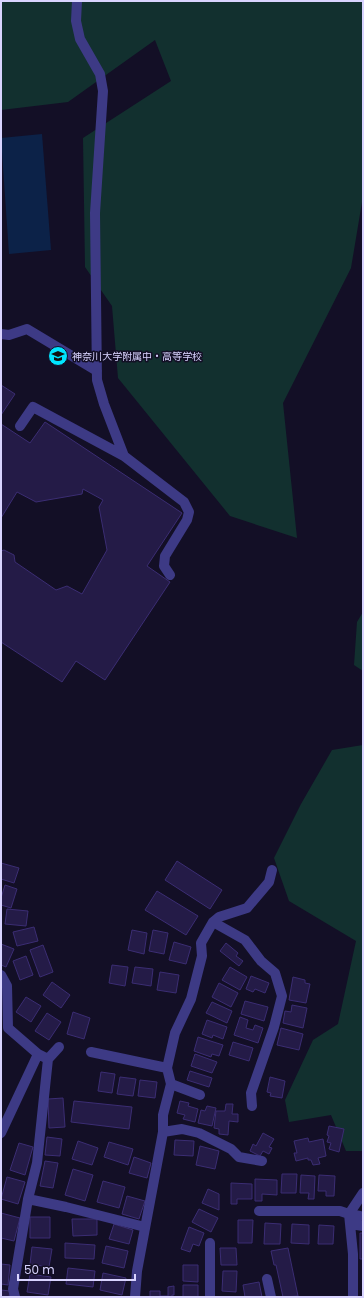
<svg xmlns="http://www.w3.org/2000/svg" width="364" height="1298" font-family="Poppins,'Noto Sans JP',sans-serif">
	<rect width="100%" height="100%" fill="#130f26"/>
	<!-- green -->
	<path fill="#12302f" d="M1 1H363V196L351 268 283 403 297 538 230 516 118 378 112 306 85 267 83 138 171 81 155 40 68 102 1 110Z
		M363 612V671L354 665 357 622Z
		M363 745V1151H346L331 1115 289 1122 285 1100 313 1040 338 1024 356 941 289 901 274 858 301 804 332 750Z"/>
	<!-- water -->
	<path fill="#0c2248" d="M42 134 51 250 9 254 1 138Z"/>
	<!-- building -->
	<path fill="#241b47" stroke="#3b2d73" d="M1 385 15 394 1 415Z
		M45 422 182 513 147 566 170 582 105 680 76 661 62 682 1 642V551L4 550 14 555 15 562 56 590 67 586 82 594 107 550 99 507 103 500 83 489 82 494 36 502 17 492 1 518V424L30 443Z
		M177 861 222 890 210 909 165 880Z
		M1 863 19 868 14 883 1 879Z
		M5 885 17 889 11 908 1 905V898Z
		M157 891 198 916 186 935 145 910Z
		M7 909 28 911 26 926 5 924Z
		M34 927 38 941 17 946 13 932Z
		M132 930 147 933 144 954 128 950Z
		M153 930 168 933 164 954 149 951Z
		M174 942 191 947 186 964 169 960Z
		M226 943 238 953 236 956 243 961 239 966 220 951Z
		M1 944 14 949 6 967 1 965Z
		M43 945 53 972 40 977 30 950Z
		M26 956 33 975 20 980 13 961Z
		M112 965 128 967 125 986 109 983Z
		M135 967 153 969 151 986 132 983Z
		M230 967 247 977 240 990 222 980Z
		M160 972 179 975 176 993 157 990Z
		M251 976 269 983 265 993 255 989 253 992 246 989Z
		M293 977 305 980V983L310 984 306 1003 289 1000Z
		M52 982 70 995 61 1008 43 995Z
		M219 983 238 993 231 1007 212 997Z
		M26 997 41 1006 31 1022 16 1012Z
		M245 1001 268 1007 264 1021 241 1014Z
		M212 1002 232 1011 227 1023 206 1013Z
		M292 1005 307 1008 303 1028 283 1023 285 1011 291 1012Z
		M73 1012 90 1018 84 1039 67 1034Z
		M47 1013 61 1022 49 1040 35 1031Z
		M240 1017 248 1020 246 1028 253 1030 255 1025 263 1028 258 1043 234 1035Z
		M207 1020 227 1027 223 1039 213 1035 212 1038 202 1034Z
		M281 1028 303 1034 299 1050 277 1045Z
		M198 1037 223 1045 219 1056 212 1054 211 1057 194 1051Z
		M233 1042 253 1048 249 1061 229 1055Z
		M195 1054 217 1062 212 1073 191 1066Z
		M190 1071 212 1078 209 1087 187 1080Z
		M101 1072 115 1074 112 1093 98 1091Z
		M120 1077 136 1079 133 1096 117 1094Z
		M270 1077 285 1081 282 1098 270 1096 271 1093 267 1092Z
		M140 1080 157 1082 155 1098 138 1096Z
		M63 1098 65 1127 49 1128 48 1099Z
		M74 1101 132 1107 129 1129 71 1122Z
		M180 1101 189 1103 188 1106 198 1109 195 1122 183 1119 185 1115 177 1113Z
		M226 1104H233L232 1114H238V1122L229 1121 228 1135 219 1134V1129L214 1128 216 1111H225Z
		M207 1106 216 1108 212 1126 198 1123 201 1110 205 1111Z
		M329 1126 344 1129 339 1152 329 1149 331 1143 327 1142 329 1136 327 1135Z
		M263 1133 274 1139 269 1147 272 1148 269 1154 263 1151 260 1156 250 1151 253 1144 256 1146Z
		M47 1137 62 1139 60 1156 45 1155Z
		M308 1138 309 1142 323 1139 326 1156 318 1158 320 1164 313 1165 311 1160H308V1158L296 1161 294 1153H297L294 1141Z
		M175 1140 194 1141 193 1156 174 1155Z
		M78 1141 98 1148 92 1165 72 1159Z
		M109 1142 133 1149 128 1165 104 1157Z
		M19 1143 33 1147 25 1175 10 1170Z
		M200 1146 219 1151 215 1169 196 1165Z
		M134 1157 151 1163 147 1178 129 1173Z
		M45 1161 58 1163 53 1188 40 1186Z
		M73 1169 93 1175 85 1201 65 1195Z
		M282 1174H297L296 1193H281Z
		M301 1175 315 1176 314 1199H308L309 1193H300Z
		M319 1175 335 1176 334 1196H326V1191H318Z
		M7 1177 25 1182 18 1204 1 1199Z
		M255 1179 277 1180V1195L262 1194V1201H255Z
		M103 1181 125 1187 119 1208 97 1202Z
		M231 1183 252 1184V1199H237V1204H231Z
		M208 1189 219 1194V1210L202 1203Z
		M127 1196 145 1201 139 1219 122 1214Z
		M199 1209 218 1218 211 1232 192 1222Z
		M1 1213 20 1218 14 1241 1 1238Z
		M30 1217H50V1238H30Z
		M72 1219H97V1235L73 1236Z
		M238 1220H253L252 1243H238Z
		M265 1223 281 1224 280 1244H264Z
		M114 1224 133 1230 129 1244 109 1239Z
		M292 1224 309 1225V1244L291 1243Z
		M319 1225 334 1226 333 1244H318Z
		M189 1227 204 1233 199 1246 193 1244 190 1252 181 1249Z
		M360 1233H363V1259H360Z
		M65 1243 95 1245 94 1259 65 1258Z
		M106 1246 128 1251 124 1268 102 1263Z
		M32 1247 52 1249 49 1267 30 1264Z
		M220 1248H236L237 1265H221Z
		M288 1248 298 1296 283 1297 276 1265H274L271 1251Z
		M1 1264 10 1265 8 1285 1 1284Z
		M183 1265H198V1282L183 1281Z
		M68 1268 95 1271 93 1287 66 1284Z
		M223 1271H237L236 1292 222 1291Z
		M103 1273 126 1278 122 1295 100 1290Z
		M30 1274 51 1277 48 1295 27 1292Z
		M259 1282 262 1297H245L243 1285Z
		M183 1285H198V1297H183Z
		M174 1286V1295H172V1297H150V1291H160V1296H168V1287Z
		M1 1290 10 1291 9 1297H1Z"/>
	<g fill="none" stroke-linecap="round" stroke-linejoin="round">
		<!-- minor -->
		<path stroke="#3d3a85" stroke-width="10" d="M77 1 76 21 80 39 100 74 103 91 95 213 97 380 104 404 124 456
			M1 334 9 335 27 329 97 371
			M20 426 33 407 124 456 184 502 189 512 187 520 165 556 164 566 170 575
			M213 922 245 940 261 961 275 973 282 996 274 1027 251 1093 252 1106
			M1 975 7 986 8 1028 38 1054 48 1059
			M91 1052 167 1068
			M171 1084 200 1095
			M163 1132 182 1129 199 1133 231 1149 239 1157 262 1161
			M1 1133 38 1054
			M28 1199 66 1207 145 1227
			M259 1211H340L349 1214 360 1216
			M350 1224 363 1226
			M210 1243V1297
			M267 1279 271 1297
			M15 1297 13 1289 28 1199 37 1163 48 1059 59 1047
			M135 1297 137 1271 163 1132V1115L171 1084 167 1068 175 1033 191 999 202 956 201 943 213 922 219 917 247 908 269 882 272 870
			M353 1297V1254L349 1214 363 1193"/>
	</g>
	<!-- icons -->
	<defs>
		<g id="school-disc" transform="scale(1)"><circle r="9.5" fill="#00e5ff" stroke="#130f26"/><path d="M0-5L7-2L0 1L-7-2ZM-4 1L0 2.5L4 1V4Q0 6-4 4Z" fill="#111"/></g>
	</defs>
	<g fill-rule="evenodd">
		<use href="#school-disc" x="58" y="356"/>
	</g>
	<g text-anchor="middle" stroke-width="3" stroke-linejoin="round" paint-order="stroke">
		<!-- poi labels -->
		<g font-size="10" fill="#d9d4ff" stroke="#130f26" text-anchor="start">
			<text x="72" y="360">神奈川大学附属中・高等学校</text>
		</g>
	</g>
	<!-- border -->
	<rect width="364" height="1298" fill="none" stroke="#d9d4ff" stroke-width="4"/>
	<!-- scale -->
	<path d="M18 1274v6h117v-6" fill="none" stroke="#d9d4ff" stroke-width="2"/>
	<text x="24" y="1274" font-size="12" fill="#d9d4ff" stroke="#130f26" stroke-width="3" paint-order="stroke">50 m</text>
</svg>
